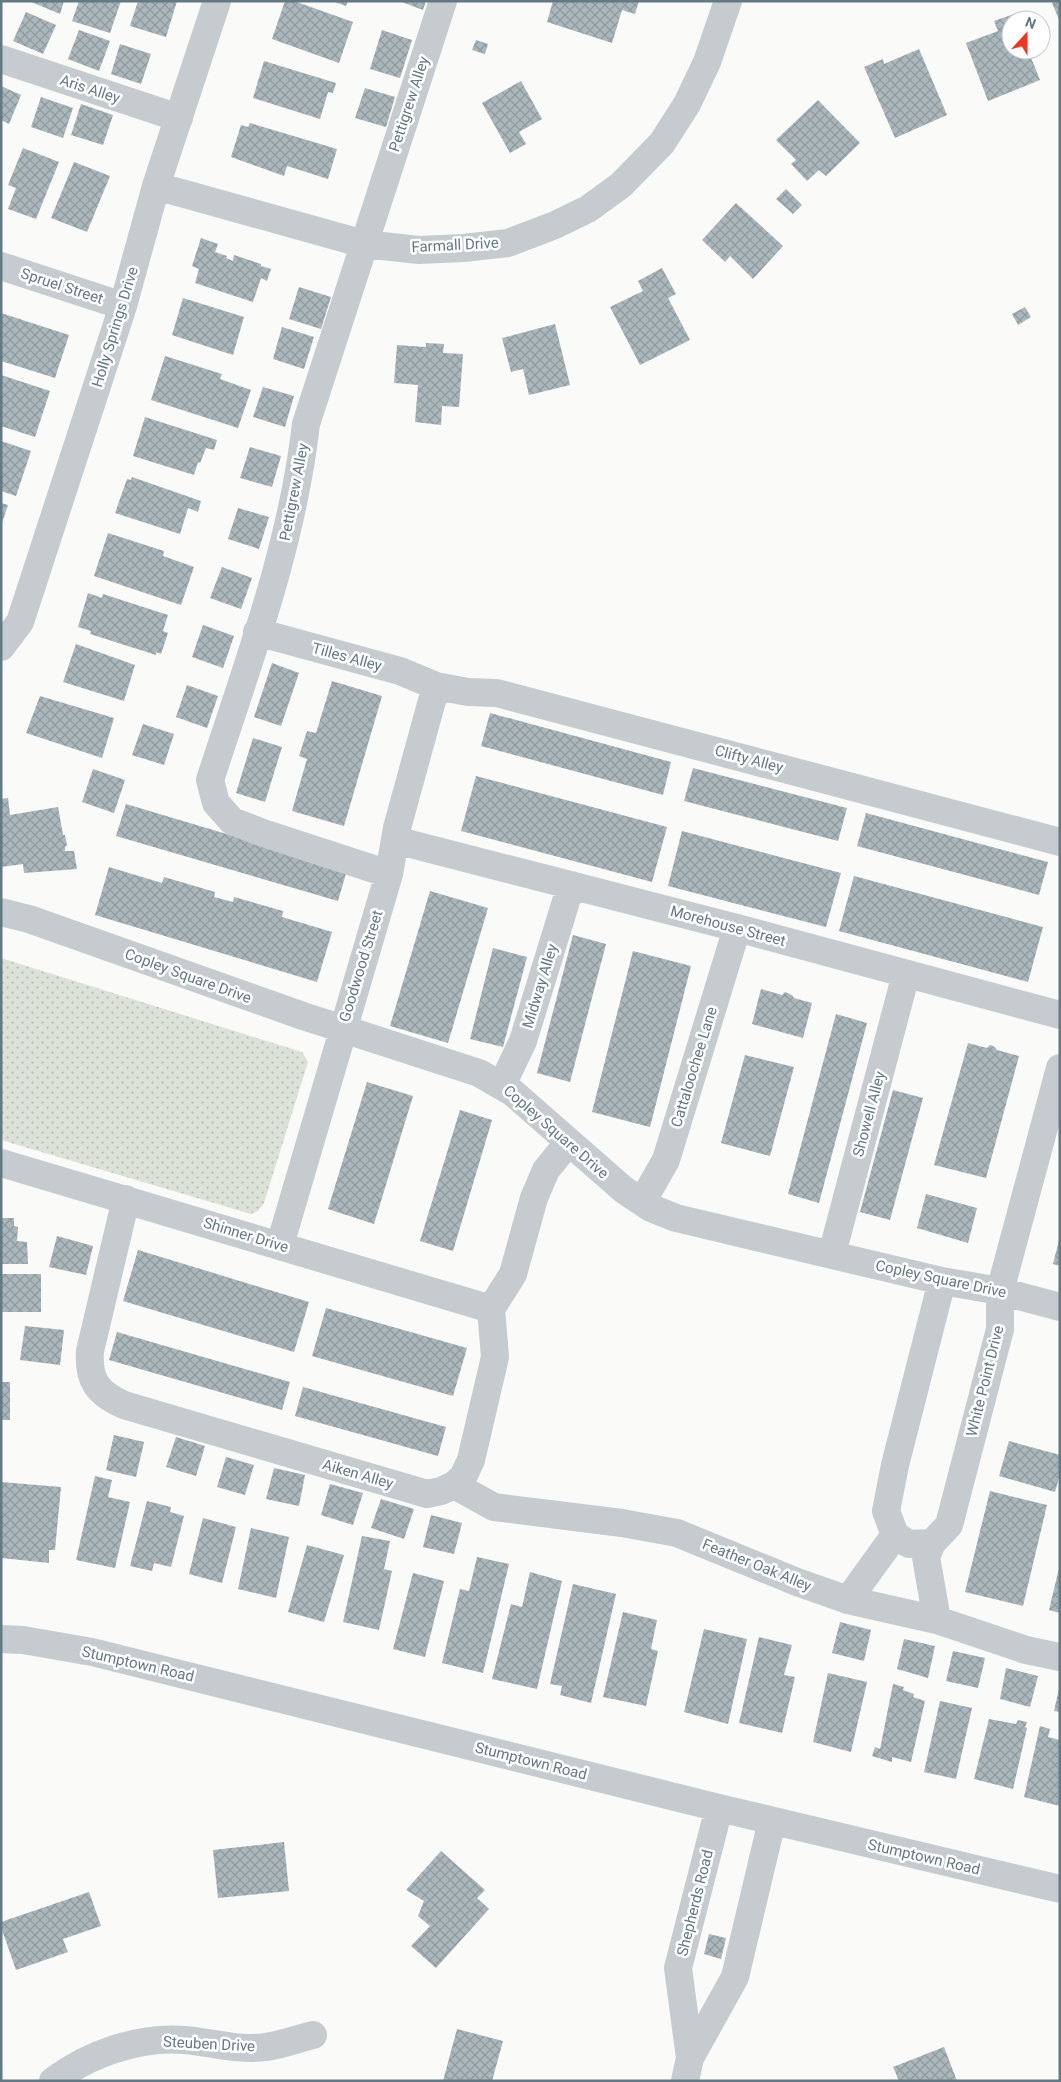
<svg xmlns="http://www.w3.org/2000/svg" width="1061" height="2082" font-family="Roboto,sans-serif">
	<defs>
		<pattern id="grass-dots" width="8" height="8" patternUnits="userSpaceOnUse" patternTransform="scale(1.25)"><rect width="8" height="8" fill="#dde2d8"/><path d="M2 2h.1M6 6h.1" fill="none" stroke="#b7bcb5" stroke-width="1.8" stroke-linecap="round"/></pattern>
		<pattern id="building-cross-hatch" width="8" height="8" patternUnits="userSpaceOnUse" patternTransform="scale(1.25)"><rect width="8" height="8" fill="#abb7bc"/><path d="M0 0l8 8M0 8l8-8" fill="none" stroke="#8f9a9e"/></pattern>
	</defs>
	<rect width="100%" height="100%" fill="#fafaf8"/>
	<!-- grass -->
	<path fill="url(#grass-dots)" d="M1 958 302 1052 308 1062 264 1203 258 1211 251 1214 1 1140Z"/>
	<!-- building -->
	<path fill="url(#building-cross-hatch)" d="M29 1H64L60 14Z
		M79 1H121L110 33 72 21Z
		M138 1H177L166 37 130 26Z
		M285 1H294L353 22 339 63 272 39Z
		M332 1H348L346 6Z
		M399 1H426L423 10Z
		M553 1H639L635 14 622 10 612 43 547 22Z
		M1056 1H1060V22L1052 3Z
		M26 12 56 25 43 54 13 41Z
		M1014 14 1016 20H1011V50H1028L1040 80 988 101 966 43 998 31 994 21Z
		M79 30 110 41 99 71 68 59Z
		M382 30 412 40 400 78 370 69Z
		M476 40 488 44 485 54 472 50Z
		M120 44 151 54 141 84 111 74Z
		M919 49 947 115 895 138 864 67 883 59 884 64Z
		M264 61 336 83 333 93 328 92 320 119 253 98Z
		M521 81 542 119 519 132 526 144 510 153 482 103Z
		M1 86 21 95 9 124 1 120Z
		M365 88 395 97 386 127 355 118Z
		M41 97 73 108 63 138 31 127Z
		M818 100 860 143 826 176 819 170 807 181 791 164 796 160 776 140Z
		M81 104 113 115 103 145 71 135Z
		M250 123 337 149 328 179 287 166 284 176 231 157 241 125 248 127Z
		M23 148 59 162 36 219 8 209 16 188 8 185Z
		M74 162 110 176 87 232 51 218Z
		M786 189 802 205 793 214 776 199Z
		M736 203 783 246 753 279 730 256 725 262 702 240Z
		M201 238 218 244 215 252 227 256 226 258 233 261 234 255 261 264V266L271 269 267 281 261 278 253 302 195 283 199 269 192 266Z
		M662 268 676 294 668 298 690 340 640 365 610 307 643 291 638 281Z
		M299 287 331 297 321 329 289 319Z
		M183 298 244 317 233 355 172 335Z
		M1025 307 1031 317 1018 325 1012 314Z
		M1 313 69 335 55 378 1 361Z
		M555 324 570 385 529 395 523 369 511 372 502 338Z
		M282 327 314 337 304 369 273 359Z
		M426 343 444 344 443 353 463 354 459 407 442 406 441 425 415 422 418 385 394 383 397 345 426 347Z
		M165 356 222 374 220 379 251 390 238 428 151 400Z
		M1 375 50 391 35 437 1 426Z
		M263 387 294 396 285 427 253 417Z
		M145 417 217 440 214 450 206 448 200 463 198 462 194 475 133 456Z
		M1 441 31 451 16 496 1 491Z
		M250 447 281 456 272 487 240 478Z
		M132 477 201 501 198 512 188 508 180 534 115 513 127 479 131 480Z
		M1 503 8 505 2 523H1Z
		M238 508 269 517 259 549 228 539Z
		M108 533 164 551 163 556 194 567 181 605 94 576Z
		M222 567 252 578 241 609 210 598Z
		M88 593 102 598 103 594 168 615 163 631 168 633 161 654 156 652V655L90 634 91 631 78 627Z
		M203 625 234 636 223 668 192 657Z
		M76 644 135 665 124 701 63 682Z
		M272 663 299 673 281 726 254 717Z
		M332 681 382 696 344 826 292 811 307 759 299 756 307 731 316 733Z
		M187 685 218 696 207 728 176 717Z
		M40 696 114 718 102 758 26 733Z
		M490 713 671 762 663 795 481 746Z
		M143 724 174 734 164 765 132 755Z
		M253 738 282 747 265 802 236 793Z
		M693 768 847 808 838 841 684 801Z
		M93 769 125 780 114 813 82 802Z
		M476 776 667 827 652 882 461 831Z
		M8 798 10 815 58 807 63 835H65L67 845 65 847V851H74L77 869 24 873 23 864 1 867V799Z
		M126 804 347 870 338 901 116 836Z
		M866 813 1048 862 1039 895 857 846Z
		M682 831 841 873 826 927 668 886Z
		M109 867 162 883 164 877 215 892 214 897 233 902 234 897 283 911 282 917 332 932 317 982 95 915Z
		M854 876 1043 927 1028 982 839 931Z
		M430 891 488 908 448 1043 390 1026Z
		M573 935 606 944 570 1082 537 1073Z
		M493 948 527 957 503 1047 470 1039Z
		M633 951 691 966 650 1127 592 1112Z
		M761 989 782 995 785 992 792 995 794 998 812 1003 803 1038 752 1024Z
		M836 1014 867 1023 819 1203 788 1194Z
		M968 1043 987 1048 990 1045 995 1047 997 1050 1019 1056 986 1178 934 1165Z
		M745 1055 794 1067 770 1156 721 1143Z
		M367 1082 413 1096 374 1224 328 1209Z
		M893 1090 923 1098 890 1220 860 1212Z
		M460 1110 492 1120 453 1251 420 1241Z
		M926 1194 977 1208 968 1243 917 1228Z
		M1 1218H14V1226L18 1227 17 1241 27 1242 28 1264H1Z
		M57 1236 93 1246 86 1275 49 1267Z
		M1059 1240H1060V1266L1053 1264Z
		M138 1250 309 1302 294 1352 123 1301Z
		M1 1274H41V1312H1Z
		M326 1308 467 1348 453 1396 312 1356Z
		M25 1326 64 1330 60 1365 20 1360Z
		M117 1332 290 1382 282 1410 109 1360Z
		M1 1382H10V1420H1Z
		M303 1387 446 1427 438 1456 295 1416Z
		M114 1435 144 1442 136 1477 106 1470Z
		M176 1437 205 1446 196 1476 166 1467Z
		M1009 1441 1060 1455V1474L1055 1492 999 1476Z
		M226 1457 254 1465 245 1495 217 1487Z
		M274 1468 305 1475 299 1506 266 1499Z
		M95 1476 112 1480 108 1497 130 1502 115 1568 76 1560Z
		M1 1482 61 1487 55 1550H49V1563L1 1558Z
		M330 1484 363 1493 353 1525 321 1515Z
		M990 1491 1047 1505 1023 1606 965 1592Z
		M381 1499 414 1509 404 1539 371 1528Z
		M147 1501 171 1507 170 1512 184 1516 171 1567 154 1563 152 1571 130 1566Z
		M431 1515 462 1523 454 1554 423 1547Z
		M203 1518 236 1527 222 1583 189 1574Z
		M251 1528 289 1537 276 1598 238 1589Z
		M362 1536 390 1541 384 1569 392 1571 379 1630 343 1622Z
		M307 1545 344 1555 324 1622 288 1612Z
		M477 1557 509 1564 483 1673 442 1663 460 1589 469 1591Z
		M1059 1568H1060V1613L1049 1610Z
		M530 1572 562 1581 537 1689 492 1679 511 1604 522 1607Z
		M413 1573 444 1581 425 1657 393 1649Z
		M573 1584 616 1594 591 1703 560 1695 562 1686 550 1684Z
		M623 1612 657 1620 651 1649 658 1651 646 1706 603 1697Z
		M840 1622 871 1630 864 1661 832 1653Z
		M704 1629 747 1639 728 1724 684 1712Z
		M759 1637 792 1645 784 1675 795 1677 782 1733 739 1723Z
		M904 1639 935 1646 928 1678 897 1669Z
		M953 1651 985 1658 978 1688 946 1681Z
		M1006 1668 1038 1676 1030 1707 1000 1699Z
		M828 1673 867 1682 851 1752 813 1742Z
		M893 1684 904 1687 903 1690 914 1694 913 1697 925 1701 911 1762 892 1757V1762L872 1756 875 1747 880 1749Z
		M1059 1689H1060V1712L1054 1711Z
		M940 1701 972 1708 956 1779 924 1772Z
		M989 1719 1016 1724 1018 1720 1027 1722 1025 1727 1027 1728 1013 1789 974 1779Z
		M1040 1726 1050 1729 1048 1737 1060 1740V1806L1024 1797Z
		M284 1842 289 1891 218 1898 213 1850Z
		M441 1851 485 1890 477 1898 489 1909 436 1968 411 1946 430 1926 418 1916 424 1901 406 1890Z
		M89 1892 101 1926 63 1939 68 1952 16 1970 1 1927V1922Z
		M709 1934 726 1938 721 1959 704 1954Z
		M457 2029 503 2041 492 2081H443Z
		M944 2047 957 2081H899L893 2067Z"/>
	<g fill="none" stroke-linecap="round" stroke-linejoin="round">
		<!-- minor -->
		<path stroke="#c5cbce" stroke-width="28" d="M1 59 179 118
			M156 186 364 244 419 250 463 248 508 243 555 225 588 209 621 185 662 143 687 104 707 62 728 1
			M1 266 123 306
			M257 632 400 671 436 686 468 692 497 693 1060 842
			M1 647 20 622 123 306 156 186 217 1
			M395 840 737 928 1060 1015
			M389 874 263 833 232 821 216 803 210 780C248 663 292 547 306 424L443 1
			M1 912 29 919 303 1016 479 1073 512 1092 624 1190 651 1208 676 1218 942 1281 1000 1291 1060 1307
			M502 1085 523 1041 571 885
			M1 1163 491 1309
			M126 1199 90 1351C88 1380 97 1393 124 1405L427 1494 441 1491 454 1485 463 1477 471 1460 495 1357 491 1309 513 1274 534 1198 546 1170 568 1143
			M642 1202 666 1160 737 928
			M280 1245 389 874 397 828 436 686
			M832 1254 906 974
			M454 1485 494 1507 622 1523 677 1533 797 1582 848 1600 937 1620 1026 1650 1060 1657
			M932 1543 909 1544 895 1535 886 1511 895 1465 942 1281
			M848 1600 895 1535
			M937 1620 926 1557 932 1543 949 1525 1000 1329V1291L1060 1068
			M1 1639 23 1640 92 1652 719 1808 1060 1889
			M690 2058 678 1968 719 1808
			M53 2081C89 2054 139 2036 185 2040 210 2042 239 2051 265 2047 281 2045 297 2039 313 2035
			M685 2081 690 2058 735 1977 772 1821"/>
	</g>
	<g text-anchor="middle" stroke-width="5" stroke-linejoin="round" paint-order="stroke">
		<!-- street labels -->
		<g font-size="15" fill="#637a85" stroke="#fff">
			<text transform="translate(90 89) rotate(18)" y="5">Aris Alley</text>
			<text transform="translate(409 104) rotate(-72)" y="5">Pettigrew Alley</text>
			<text transform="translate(455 245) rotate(-3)" y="5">Farmall Drive</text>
			<text transform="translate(62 286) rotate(18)" y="5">Spruel Street</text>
			<text transform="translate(115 327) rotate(-73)" y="5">Holly Springs Drive</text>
			<text transform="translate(294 492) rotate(-79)" y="5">Pettigrew Alley</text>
			<text transform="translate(347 657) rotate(15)" y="5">Tilles Alley</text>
			<text transform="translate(749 759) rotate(15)" y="5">Clifty Alley</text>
			<text transform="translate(728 926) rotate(15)" y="5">Morehouse Street</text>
			<text transform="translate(361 966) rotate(-73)" y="5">Goodwood Street</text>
			<text transform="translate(188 976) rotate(20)" y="5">Copley Square Drive</text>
			<text transform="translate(540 986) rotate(-73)" y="5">Midway Alley</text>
			<text transform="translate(694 1067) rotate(-73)" y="5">Cattaloochee Lane</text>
			<text transform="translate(869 1114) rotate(-75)" y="5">Showell Alley</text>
			<text transform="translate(556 1132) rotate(41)" y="5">Copley Square Drive</text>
			<text transform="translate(246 1235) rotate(17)" y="5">Shinner Drive</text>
			<text transform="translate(941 1279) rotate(12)" y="5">Copley Square Drive</text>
			<text transform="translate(985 1381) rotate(-76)" y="5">White Point Drive</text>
			<text transform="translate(358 1474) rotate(16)" y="5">Aiken Alley</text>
			<text transform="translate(757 1565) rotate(22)" y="5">Feather Oak Alley</text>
			<text transform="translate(138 1664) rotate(13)" y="5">Stumptown Road</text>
			<text transform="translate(531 1761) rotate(14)" y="5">Stumptown Road</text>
			<text transform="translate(924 1857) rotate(13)" y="5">Stumptown Road</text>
			<text transform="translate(695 1903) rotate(-76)" y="5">Shepherds Road</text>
			<text transform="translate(209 2044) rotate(3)" y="5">Steuben Drive</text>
		</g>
	</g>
	<!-- border -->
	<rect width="1061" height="2082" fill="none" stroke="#637a85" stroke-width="5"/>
	<!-- north arrow -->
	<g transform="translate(1026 35) rotate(21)"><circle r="24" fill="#ffffff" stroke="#c1cace"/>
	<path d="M0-4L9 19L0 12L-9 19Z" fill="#f03721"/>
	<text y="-8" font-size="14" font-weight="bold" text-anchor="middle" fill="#637a85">N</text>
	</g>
</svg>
